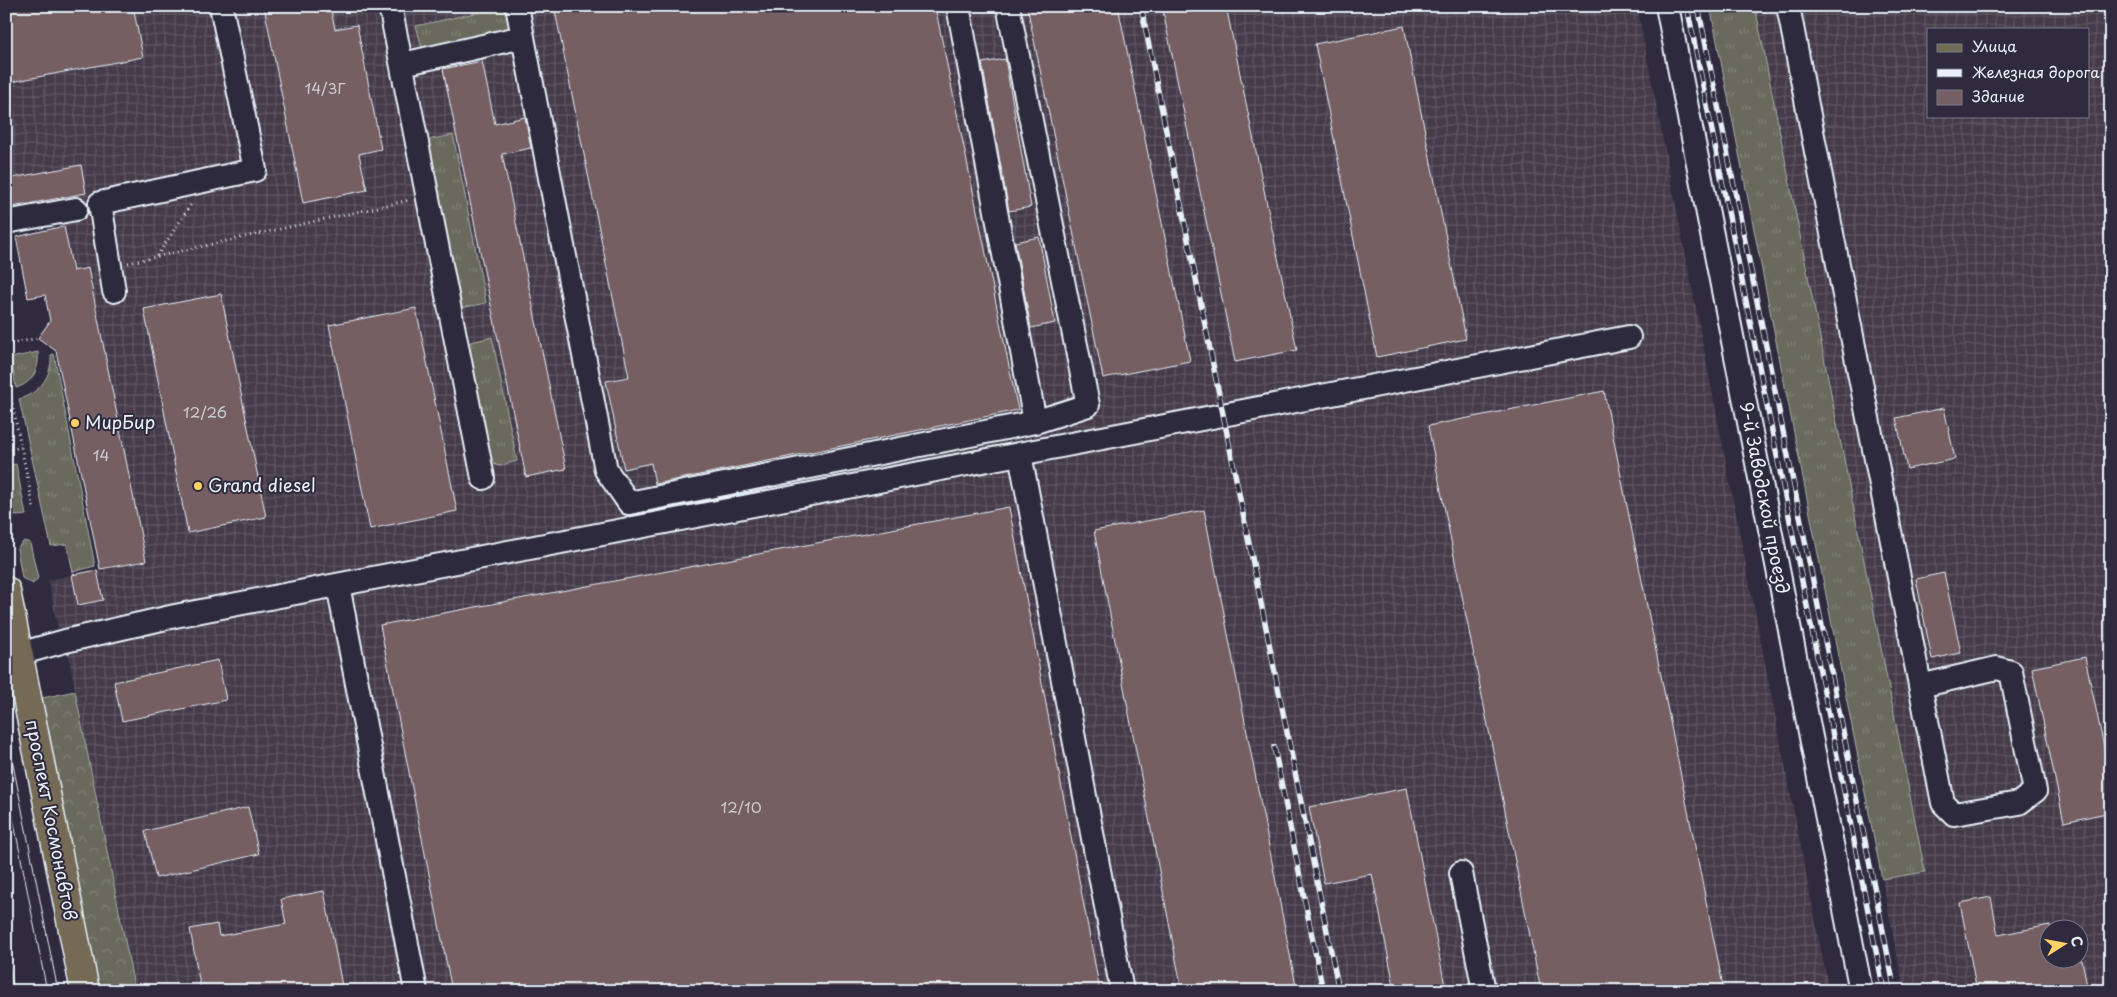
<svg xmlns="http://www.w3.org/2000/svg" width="2117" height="997" font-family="'Playpen Sans',sans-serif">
	<defs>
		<pattern id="industrial-grid" width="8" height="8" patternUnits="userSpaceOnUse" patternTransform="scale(1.25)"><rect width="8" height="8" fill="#443a49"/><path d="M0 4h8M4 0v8" fill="none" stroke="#5f5764"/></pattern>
		<pattern id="grass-tufts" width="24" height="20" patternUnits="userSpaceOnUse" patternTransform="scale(1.25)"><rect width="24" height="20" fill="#696b5d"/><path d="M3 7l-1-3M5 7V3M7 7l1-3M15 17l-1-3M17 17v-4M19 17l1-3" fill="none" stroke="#7e8175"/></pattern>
		<pattern id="forest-crowns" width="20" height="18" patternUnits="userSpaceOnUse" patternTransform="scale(1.25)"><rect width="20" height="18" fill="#696b5d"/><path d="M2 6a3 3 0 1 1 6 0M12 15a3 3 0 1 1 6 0" fill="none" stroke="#7e8175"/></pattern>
	</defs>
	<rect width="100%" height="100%" fill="#2f2a3d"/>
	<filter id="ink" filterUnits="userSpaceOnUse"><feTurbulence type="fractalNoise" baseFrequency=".02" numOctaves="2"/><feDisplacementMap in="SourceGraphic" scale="10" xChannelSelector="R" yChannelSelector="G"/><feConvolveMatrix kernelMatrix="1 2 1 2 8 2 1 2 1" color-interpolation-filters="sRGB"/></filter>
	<g filter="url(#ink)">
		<!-- industrial -->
		<path fill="url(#industrial-grid)" fill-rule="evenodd" d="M6 6H1637L1829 991H135L63 628H58L48 580 100 569 56 351 38 338 50 321 64 226 57 199 12 207 6 175Z
			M1755 6H2111V991H1904L1882 879 1925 872ZM1928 29H2088V116H1928ZM2050 930H2080V960H2050Z"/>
		<!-- grass -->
		<path fill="url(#grass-tufts)" stroke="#a8aeaa" d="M507 6 511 24 504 35 429 52 422 48 416 26Z
			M1710 6H1755L1925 872 1882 879Z
			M453 135 486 303 456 309 425 145 432 139Z
			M492 337 517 461 498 466 486 459 467 343Z
			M38 352C40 368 33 383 16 388L11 358Z
			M54 354 95 566 73 572 67 544 51 546 19 399C40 393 52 376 51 355Z
			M16 464 26 515 17 516 11 514 6 503V466Z
			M24 541 30 543 38 578 33 584 22 578 17 548Z"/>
		<!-- forest -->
		<path fill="url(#forest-crowns)" stroke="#a8aeaa" d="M75 691 135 991H99L42 698Z
			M6 949H7L14 991H6Z"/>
		<!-- building -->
		<path fill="#755f64" stroke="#e8f1f8" d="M6 6H133L143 57 6 83Z
			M264 6H330L335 29 357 25 381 149 359 154 367 190 303 203Z
			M554 6H935L1018 410 655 484 651 463 624 469 606 381 629 377Z
			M1027 6H1118L1190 361 1103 378Z
			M1162 6H1226L1297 350 1235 362Z
			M1404 26 1466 339 1377 357 1315 44Z
			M1005 59 1031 207 1009 211 982 63Z
			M482 61 495 124 525 117 531 148 502 154 566 469 526 477 443 69Z
			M81 165 86 193 12 207 7 179Z
			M64 226 73 271 88 268 146 561 100 569 56 351 38 338 50 321 45 295 28 298 16 237Z
			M1039 237 1055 323 1031 328 1015 242Z
			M221 294 266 517 188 533 144 309Z
			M416 308 457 511 370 529 329 325Z
			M1604 391 1724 991H1541L1428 426Z
			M1944 408 1955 459 1907 469 1896 418Z
			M1009 507 1100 991H452L380 625Z
			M1204 510 1297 991H1182L1094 531Z
			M97 570 103 600 78 605 72 575Z
			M1944 573 1961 653 1932 659 1916 579Z
			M2085 657 2111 780V812L2064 822 2032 668Z
			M218 660 226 700 122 721 114 682Z
			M1407 788 1446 991H1395L1372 874 1324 883 1309 807Z
			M248 807 259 854 156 878 145 831Z
			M324 891 343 991H201L190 929 217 924 219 936 286 924 281 899Z
			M1991 897 1998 935 2050 925V960H2082L2088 991H1977L1960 903Z"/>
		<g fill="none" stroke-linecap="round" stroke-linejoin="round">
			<!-- minor casing -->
			<g stroke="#e8f1f8" stroke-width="26">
				<path id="minor" d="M390 6 483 478
					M517 6 606 470 629 503 1035 422 1088 405 1008 6
					M958 6 1035 422
					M1667 6 1861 991
					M1788 6C1839 272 1891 538 1943 803L1954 814 2019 803 2035 791 2011 672 1997 668 1920 686
					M403 64 523 37
					M6 222 76 209
					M114 291 100 203 255 170 221 6
					M1020 454 1122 991
					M338 585 416 991
					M19 654 65 641 175 616 1629 337
					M1461 873 1484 991"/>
			</g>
			<!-- major casing -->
			<g stroke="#e8f1f8" stroke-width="31">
				<path id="major" d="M6 591 85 991"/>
			</g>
			<!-- path -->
			<path stroke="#e8f1f8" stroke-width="3" stroke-dasharray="1 4" stroke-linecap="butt" d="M157 256 192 203
				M128 263 410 200
				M6 345 38 338
				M6 374 34 509
				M6 451 21 447"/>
			<!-- minor -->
			<use href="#minor" stroke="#2f2a3d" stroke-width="22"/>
			<!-- major -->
			<use href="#major" stroke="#756a55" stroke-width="28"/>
			<!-- tram -->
			<path stroke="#e8f1f8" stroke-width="1" d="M6 729 58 991
				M6 782 47 991"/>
			<!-- rail casing -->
			<g stroke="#e8f1f8" stroke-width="5.5">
				<path id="rail" d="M1141 6 1339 991
					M1687 6 1884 991
					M1698 6 1895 991
					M1274 747 1323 991"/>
			</g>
			<!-- rail -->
			<use href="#rail" stroke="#2f2a3d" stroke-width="4" stroke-dasharray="11" stroke-linecap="butt"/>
		</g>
	</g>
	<!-- markers -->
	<g fill="#ffd166" stroke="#2f2a3d" stroke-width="2">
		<circle cx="75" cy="423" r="5"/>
		<circle cx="198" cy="486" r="5"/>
	</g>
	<g text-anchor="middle" stroke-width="4" stroke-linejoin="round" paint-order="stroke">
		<!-- number labels -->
		<g font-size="15" fill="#cbccd3">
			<text x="325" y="94">14/3Г</text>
			<text x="205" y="418">12/26</text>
			<text x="101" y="461">14</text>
			<text x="741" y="813">12/10</text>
		</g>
		<!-- poi labels -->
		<g font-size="18" fill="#e8f1f8" stroke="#2f2a3d" text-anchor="start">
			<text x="85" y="429">МирБир</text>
			<text x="208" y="492">Grand diesel</text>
		</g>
		<!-- street labels -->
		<g font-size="18" fill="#e8f1f8" stroke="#2f2a3d">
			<text transform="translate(1764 498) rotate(79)" y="6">9-й Заводской проезд</text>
			<text transform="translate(51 820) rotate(79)" y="6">проспект Космонавтов</text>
		</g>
	</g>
	<!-- margin -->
	<rect width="2117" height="997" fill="none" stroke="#2f2a3d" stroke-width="25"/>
	<rect x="12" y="12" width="2092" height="972" fill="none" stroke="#e8f1f8" stroke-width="2" filter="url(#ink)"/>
	<!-- legend -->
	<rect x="1927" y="28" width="162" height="90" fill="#2f2a3d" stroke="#797a88"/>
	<rect x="1937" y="44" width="25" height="8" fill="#756a55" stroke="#797a88"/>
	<text x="1972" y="52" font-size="15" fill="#e8f1f8">Улица</text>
	<rect x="1937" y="69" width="25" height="8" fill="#e8f1f8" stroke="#797a88"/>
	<text x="1972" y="78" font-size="15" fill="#e8f1f8">Железная дорога</text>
	<rect x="1937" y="90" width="25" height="15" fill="#755f64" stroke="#797a88"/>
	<text x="1972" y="102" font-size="15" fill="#e8f1f8">Здание</text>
	<!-- north arrow -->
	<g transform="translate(2064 944) rotate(79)"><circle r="24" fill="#2f2a3d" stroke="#797a88"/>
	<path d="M0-4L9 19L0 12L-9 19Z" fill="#ffd166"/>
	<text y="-8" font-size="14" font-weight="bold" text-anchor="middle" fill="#e8f1f8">С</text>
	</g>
</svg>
